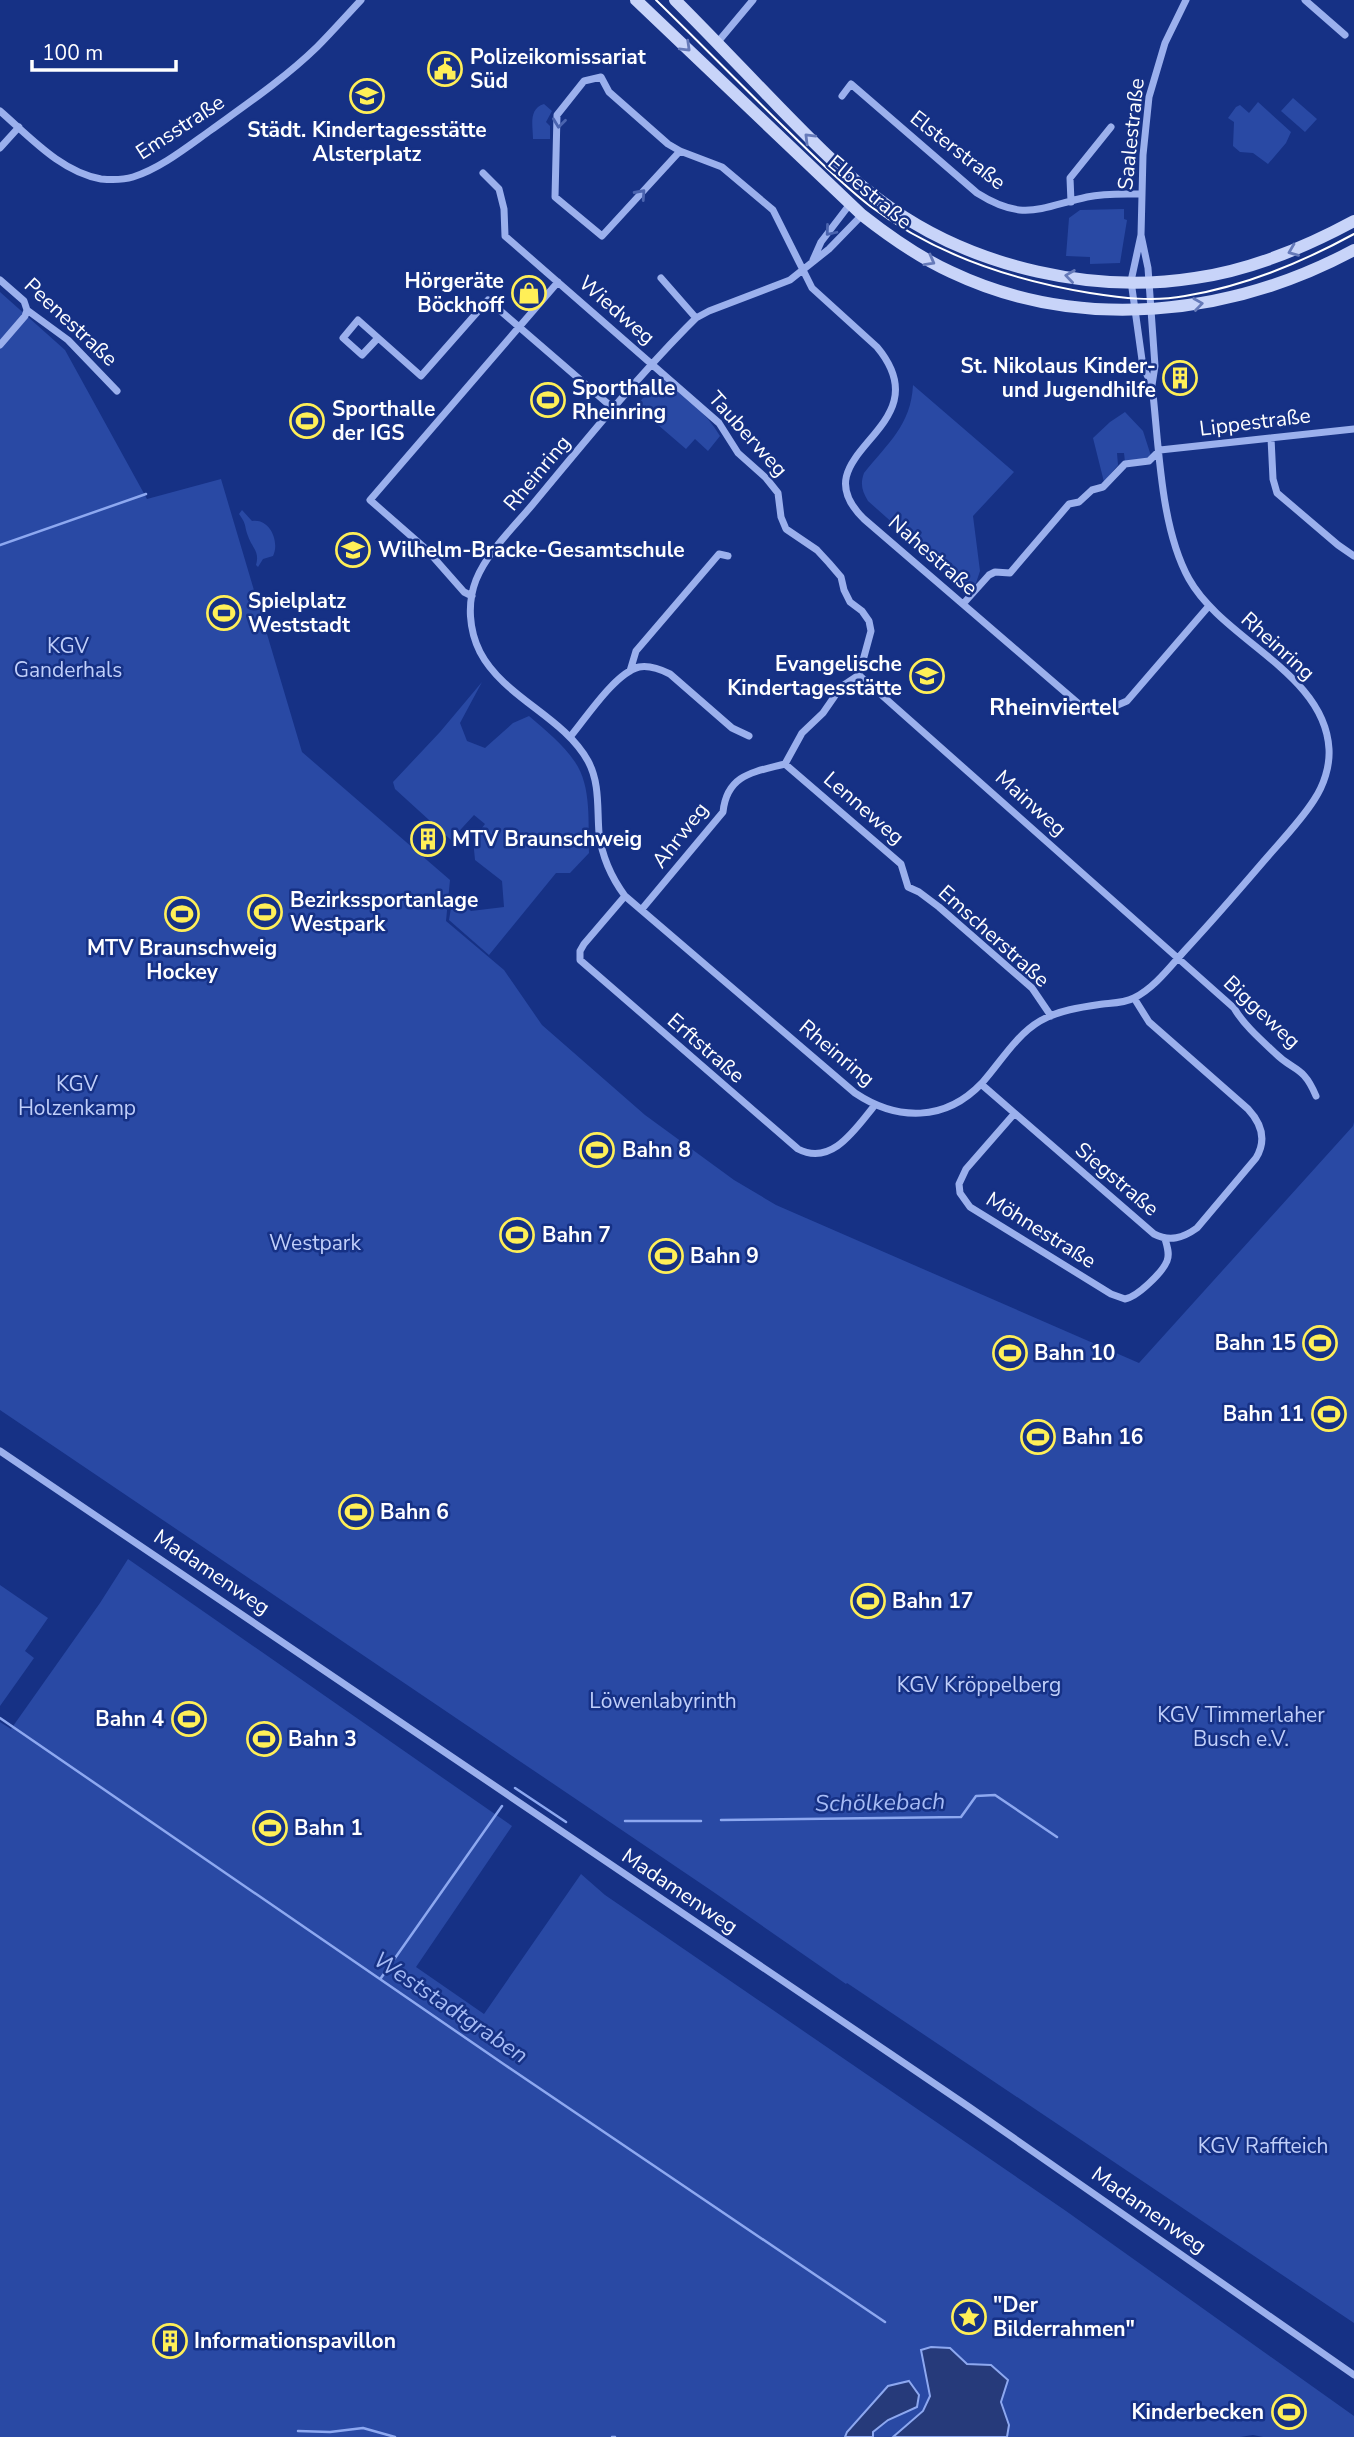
<svg xmlns="http://www.w3.org/2000/svg" width="1354" height="2437" font-family="'Nunito Sans',sans-serif">
	<rect width="100%" height="100%" fill="#163185"/>
	<!-- green -->
	<path fill="#2949a4" d="M1293 98 1317 119 1305 132 1281 111Z
		M1258 102 1291 132 1286 143 1268 164 1253 153 1240 152 1233 146 1234 122 1228 118 1236 107 1240 105 1249 113Z
		M544 104 552 111 546 122 550 126V139H533C533 126 528 109 544 104Z
		M1124 209V219L1127 220 1120 263 1090 264V257L1066 256 1069 218 1080 210Z
		M0 292 65 350 147 499 221 479 302 752 450 880 446 921 504 970 542 1025 645 1115 734 1180 776 1205 1139 1363 1353 1126 1354 1122V2323L847 1983 846 1984 712 1891 0 1410Z
		M664 379C686 397 706 412 720 436L708 451 695 439 686 449 636 406 658 381Z
		M913 385 1014 472 973 516 980 571 976 583 968 590 868 501C862 491 860 484 864 473 888 443 911 425 913 385Z
		M1125 412 1143 431 1152 459 1125 462 1124 453H1117L1118 465 1104 482 1093 438 1110 422Z
		M242 510 252 521C270 518 280 542 273 556L263 559 258 567 256 565C260 551 252 548 248 536 244 525 247 525 239 514Z
		M482 682 460 723 467 741 485 748 513 723 529 716C545 730 563 744 575 762 592 786 588 825 589 853L570 873H556L489 955 449 920 453 896 471 911 504 907 502 881 475 860 473 839 485 824 474 815 451 840 395 789 393 782 440 732Z
		M128 1559 512 1826 416 1967 484 2014 581 1874 605 1895 1066 2211 1354 2416V2437H1263L1253 2435 1240 2437H1007L1009 2425 991 2365 967 2364 950 2348 931 2347 922 2350 930 2396 923 2411 893 2437H873V2432L888 2420 917 2407 888 2386 847 2432 845 2437H0V1722L11 1729 100 1603Z
		M0 1585 48 1618 25 1651 34 1658 0 1706Z"/>
	<!-- water -->
	<path fill="#263a7a" stroke="#8da8f0" stroke-width="2" d="M931 2347 950 2348 967 2364 991 2365 1008 2380 1001 2402 1009 2425 1007 2437H893L923 2411 930 2396 921 2350Z
		M909 2381 919 2395 917 2407 888 2420 873 2432V2437H845L847 2432 888 2386Z"/>
	<g fill="none" stroke-linecap="round" stroke-linejoin="round">
		<!-- stream -->
		<path stroke="#8da8f0" stroke-width="2.5" d="M0 545 146 494
			M0 1718 505 2065 885 2322
			M515 1788 566 1822
			M721 1820 961 1817 976 1796 995 1795 1057 1837
			M625 1821H701
			M381 1978 502 1806
			M298 2431 330 2432 363 2428 395 2437
			M612 2437H615"/>
		<!-- street -->
		<path stroke="#9bb0ed" stroke-width="7" d="M1305 0 1345 35
			M717 43 753 0
			M842 96 851 84 977 193C1023 222 1039 208 1087 197 1105 193 1123 194 1142 194
			M0 111C30 137 61 172 101 179 112 180 123 180 133 177 161 168 187 147 211 130 247 104 285 78 317 47 332 32 346 16 361 0
			M0 148 19 127
			M680 151 602 236 555 197 557 115 584 81 601 77 609 92 668 144 680 151 722 167 773 210 812 288 877 347C946 430 795 452 864 519L1080 705 1091 710H1106L1127 701 1208 607
			M483 173 499 189 504 209 505 236 719 423 738 453 766 478 778 493 781 517 786 529 817 550 829 563 841 577 844 590 850 602 862 611 869 621 871 631 859 675
			M1071 202 1070 178 1111 127
			M862 215 829 249 790 280 709 311 696 318 686 328C632 383 583 444 533 504 514 527 488 551 476 580 467 603 469 630 480 652 504 698 563 716 588 761 600 783 597 808 599 833 602 857 611 877 625 896L855 1093C897 1121 945 1122 982 1083 1000 1063 1016 1035 1040 1021 1059 1010 1082 1007 1103 1004 1113 1003 1124 1003 1134 998 1156 987 1172 964 1188 947 1214 919 1239 890 1263 862 1280 842 1300 822 1314 800 1324 785 1330 766 1329 749 1325 673 1223 640 1189 579 1160 527 1159 444 1152 385L1155 366 1148 268 1141 235
			M813 260 821 242 850 204
			M661 278 696 318
			M0 280 24 301 27 310 68 340 117 391
			M378 338 362 355 343 338 358 320 421 376 488 300 614 409
			M0 345 25 316 27 310
			M1152 385 1143 367 1131 281 1141 235 1143 155 1149 97 1165 43 1186 0
			M1271 438 1273 479 1277 493 1338 545 1354 556
			M472 596 464 592 427 550 370 500 558 282
			M963 604 989 575 995 572 1010 573 1069 504 1079 502 1092 490 1103 487 1125 464 1149 461 1160 450 1354 429
			M630 671 636 651 719 554 728 556
			M859 675 1234 1008C1244 1025 1260 1039 1275 1053 1294 1072 1303 1065 1316 1096
			M570 737C586 718 615 673 639 667 650 665 660 669 670 674L732 728 749 736
			M785 764 901 864 908 887 919 892 939 907 1032 988 1051 1016
			M625 896 584 944 580 951V960L798 1149C832 1167 856 1128 875 1105
			M642 909 723 812C727 774 754 772 785 764L802 733 823 713 841 687 859 675
			M981 1084 1154 1234C1170 1242 1183 1238 1197 1228L1256 1158C1267 1140 1261 1123 1248 1109L1149 1022 1134 998
			M1014 1114 966 1169 959 1184 960 1193 970 1207 1111 1294 1125 1299C1137 1297 1162 1273 1167 1261 1170 1254 1167 1246 1165 1239
			M0 1451 969 2107 1354 2375"/>
		<!-- secondary -->
		<path stroke="#c8d4f9" stroke-width="12" d="M636 0 862 215C890 237 918 257 951 272 1080 333 1231 316 1354 250
			M675 0C710 35 744 71 778 106 814 143 850 180 892 209 977 268 1094 294 1195 278 1252 270 1304 248 1354 221"/>
		<!-- tram -->
		<path stroke="#fff" stroke-width="2" d="M656 0C699 42 741 85 784 127 812 154 839 182 870 206 935 255 1011 280 1090 293 1122 298 1153 302 1185 296 1245 286 1301 263 1354 234"/>
	</g>
	<!-- one-way arrows -->
	<defs><path id="oneway-chevron" d="M-2-3.5L2.5 0L-2 3.5" fill="none" stroke-width="1.6" stroke-linecap="round" stroke-linejoin="round" transform="scale(1.75)"/></defs>
	<g stroke="#667ab9">
		<use href="#oneway-chevron" transform="translate(686 47) rotate(44)"/>
		<use href="#oneway-chevron" transform="translate(809 138) rotate(-135)"/>
		<use href="#oneway-chevron" transform="translate(1293 251) rotate(158)"/>
		<use href="#oneway-chevron" transform="translate(930 261) rotate(29)"/>
		<use href="#oneway-chevron" transform="translate(1070 276) rotate(-172)"/>
		<use href="#oneway-chevron" transform="translate(1198 304) rotate(-8)"/>
	</g>
	<g stroke="#4b64af">
		<use href="#oneway-chevron" transform="translate(559 123) rotate(97)"/>
		<use href="#oneway-chevron" transform="translate(641 194) rotate(-48)"/>
		<use href="#oneway-chevron" transform="translate(830 231) rotate(130)"/>
	</g>
	<!-- icons -->
	<defs>
		<g id="civic-ring" transform="scale(1.75)"><circle r="9.5" fill="#163185" stroke="#ffef57" stroke-width="1.5"/><path d="M-.6-6.5H3V-4.5H.6V-3L4-1V1h2V6H-6V1h2V-1L-.6-3ZM-1.2 2.5V6h2.4V2.5Z" fill="#ffef57"/></g>
		<g id="school-ring" transform="scale(1.75)"><circle r="9.5" fill="#163185" stroke="#ffef57" stroke-width="1.5"/><path d="M0-5L7-2L0 1L-7-2ZM-4 1L0 2.5L4 1V4Q0 6-4 4Z" fill="#ffef57"/></g>
		<g id="shop-ring" transform="scale(1.75)"><circle r="9.5" fill="#163185" stroke="#ffef57" stroke-width="1.5"/><path d="M-5-2.5h2.3a2.7 3.5 0 0 1 5.4 0H5L5.5 6h-11ZM-1.5-2.5h3a1.5 2.3 0 0 0-3 0Z" fill="#ffef57"/></g>
		<g id="building-ring" transform="scale(1.75)"><circle r="9.5" fill="#163185" stroke="#ffef57" stroke-width="1.5"/><path d="M-4-6H4V6H1V3H-1V6H-4ZM-2.5-4.3h1.7v1.8h-1.7ZM.8-4.3h1.7v1.8H.8ZM-2.5-1h1.7V.8h-1.7ZM.8-1h1.7V.8H.8Z" fill="#ffef57"/></g>
		<g id="stadium-ring" transform="scale(1.75)"><circle r="9.5" fill="#163185" stroke="#ffef57" stroke-width="1.5"/><path d="M0-5a6.5 5 0 1 0 0 10a6.5 5 0 1 0 0-10ZM-3.5-1.8h7v3.6h-7Z" fill="#ffef57"/></g>
		<g id="sight-ring" transform="scale(1.75)"><circle r="9.5" fill="#163185" stroke="#ffef57" stroke-width="1.5"/><path d="M0-6L1.8-2.2L6-1.7L2.9 1.2L3.7 5.4L0 3.3L-3.7 5.4L-2.9 1.2L-6-1.7L-1.8-2.2Z" fill="#ffef57"/></g>
	</defs>
	<g fill-rule="evenodd">
		<use href="#civic-ring" x="445" y="69"/>
		<use href="#school-ring" x="367" y="96"/>
		<use href="#shop-ring" x="529" y="293"/>
		<use href="#building-ring" x="1180" y="378"/>
		<use href="#stadium-ring" x="548" y="400"/>
		<use href="#stadium-ring" x="307" y="421"/>
		<use href="#school-ring" x="353" y="550"/>
		<use href="#stadium-ring" x="224" y="613"/>
		<use href="#school-ring" x="927" y="676"/>
		<use href="#building-ring" x="428" y="839"/>
		<use href="#stadium-ring" x="265" y="912"/>
		<use href="#stadium-ring" x="182" y="914"/>
		<use href="#stadium-ring" x="597" y="1150"/>
		<use href="#stadium-ring" x="517" y="1235"/>
		<use href="#stadium-ring" x="666" y="1256"/>
		<use href="#stadium-ring" x="1320" y="1343"/>
		<use href="#stadium-ring" x="1010" y="1353"/>
		<use href="#stadium-ring" x="1329" y="1414"/>
		<use href="#stadium-ring" x="1038" y="1437"/>
		<use href="#stadium-ring" x="356" y="1512"/>
		<use href="#stadium-ring" x="868" y="1601"/>
		<use href="#stadium-ring" x="189" y="1719"/>
		<use href="#stadium-ring" x="264" y="1739"/>
		<use href="#stadium-ring" x="270" y="1828"/>
		<use href="#sight-ring" x="969" y="2317"/>
		<use href="#building-ring" x="170" y="2341"/>
		<use href="#stadium-ring" x="1289" y="2412"/>
	</g>
	<g text-anchor="middle" stroke-width="5" stroke-linejoin="round" paint-order="stroke">
		<!-- poi labels -->
		<g font-size="21" font-weight="bold" fill="#fff" stroke="#163185" text-anchor="start">
			<text x="470" y="64">Polizeikomissariat<tspan x="470" dy="24">Süd</tspan></text>
			<text x="367" y="137" text-anchor="middle">Städt. Kindertagesstätte<tspan x="367" dy="24">Alsterplatz</tspan></text>
			<text x="504" y="288" text-anchor="end">Hörgeräte<tspan x="504" dy="24">Böckhoff</tspan></text>
			<text x="1156" y="373" text-anchor="end">St. Nikolaus Kinder-<tspan x="1156" dy="24">und Jugendhilfe</tspan></text>
			<text x="572" y="395">Sporthalle<tspan x="572" dy="24">Rheinring</tspan></text>
			<text x="332" y="416">Sporthalle<tspan x="332" dy="24">der IGS</tspan></text>
			<text x="378" y="557">Wilhelm-Bracke-Gesamtschule</text>
			<text x="248" y="608">Spielplatz<tspan x="248" dy="24">Weststadt</tspan></text>
			<text x="902" y="671" text-anchor="end">Evangelische<tspan x="902" dy="24">Kindertagesstätte</tspan></text>
			<text x="452" y="846">MTV Braunschweig</text>
			<text x="290" y="907">Bezirkssportanlage<tspan x="290" dy="24">Westpark</tspan></text>
			<text x="182" y="955" text-anchor="middle">MTV Braunschweig<tspan x="182" dy="24">Hockey</tspan></text>
			<text x="622" y="1157">Bahn 8</text>
			<text x="542" y="1242">Bahn 7</text>
			<text x="690" y="1263">Bahn 9</text>
			<text x="1296" y="1350" text-anchor="end">Bahn 15</text>
			<text x="1034" y="1360">Bahn 10</text>
			<text x="1304" y="1421" text-anchor="end">Bahn 11</text>
			<text x="1062" y="1444">Bahn 16</text>
			<text x="380" y="1519">Bahn 6</text>
			<text x="892" y="1608">Bahn 17</text>
			<text x="164" y="1726" text-anchor="end">Bahn 4</text>
			<text x="288" y="1746">Bahn 3</text>
			<text x="294" y="1835">Bahn 1</text>
			<text x="993" y="2312">"Der<tspan x="993" dy="24">Bilderrahmen"</tspan></text>
			<text x="194" y="2348">Informationspavillon</text>
			<text x="1264" y="2419" text-anchor="end">Kinderbecken</text>
		</g>
		<!-- street labels -->
		<g font-size="21" fill="#fff" stroke="#163185">
			<text transform="translate(180 127) rotate(-33)" y="7">Emsstraße</text>
			<text transform="translate(1131 134) rotate(-84)" y="7">Saalestraße</text>
			<text transform="translate(958 150) rotate(38)" y="7">Elsterstraße</text>
			<text transform="translate(870 192) rotate(40)" y="7">Elbestraße</text>
			<text transform="translate(617 310) rotate(41)" y="7">Wiedweg</text>
			<text transform="translate(71 322) rotate(43)" y="7">Peenestraße</text>
			<text transform="translate(1255 422) rotate(-7)" y="7">Lippestraße</text>
			<text transform="translate(748 434) rotate(48)" y="7">Tauberweg</text>
			<text transform="translate(537 473) rotate(-50)" y="7">Rheinring</text>
			<text transform="translate(933 555) rotate(41)" y="7">Nahestraße</text>
			<text transform="translate(1278 646) rotate(42)" y="7">Rheinring</text>
			<text transform="translate(1031 803) rotate(42)" y="7">Mainweg</text>
			<text transform="translate(864 808) rotate(41)" y="7">Lenneweg</text>
			<text transform="translate(680 835) rotate(-52)" y="7">Ahrweg</text>
			<text transform="translate(994 936) rotate(42)" y="7">Emscherstraße</text>
			<text transform="translate(1262 1012) rotate(43)" y="7">Biggeweg</text>
			<text transform="translate(706 1048) rotate(41)" y="7">Erftstraße</text>
			<text transform="translate(837 1053) rotate(40)" y="7">Rheinring</text>
			<text transform="translate(1117 1179) rotate(40)" y="7">Siegstraße</text>
			<text transform="translate(1041 1230) rotate(32)" y="7">Möhnestraße</text>
			<text transform="translate(212 1572) rotate(34)" y="7">Madamenweg</text>
			<text transform="translate(680 1891) rotate(34)" y="7">Madamenweg</text>
			<text transform="translate(1149 2210) rotate(35)" y="7">Madamenweg</text>
		</g>
		<!-- park labels -->
		<g font-size="21" fill="#c0cffa" stroke="#163185">
			<text x="68" y="653">KGV<tspan x="68" dy="24">Ganderhals</tspan></text>
			<text x="77" y="1091">KGV<tspan x="77" dy="24">Holzenkamp</tspan></text>
			<text x="315" y="1250">Westpark</text>
			<text x="979" y="1692">KGV Kröppelberg</text>
			<text x="663" y="1708">Löwenlabyrinth</text>
			<text x="1241" y="1722">KGV Timmerlaher<tspan x="1241" dy="24">Busch e.V.</tspan></text>
			<text x="1263" y="2153">KGV Raffteich</text>
		</g>
		<!-- neighbourhood labels -->
		<g font-size="23" font-weight="bold" fill="#fff" stroke="#163185">
			<text x="1054" y="715">Rheinviertel</text>
		</g>
		<!-- water labels -->
		<g font-size="23" font-style="italic" fill="#a6bbf5" stroke="#163185">
			<text transform="translate(880 1802) rotate(-1)" y="8">Schölkebach</text>
			<text transform="translate(451 2007) rotate(34)" y="8">Weststadtgraben</text>
		</g>
	</g>
	<!-- scale -->
	<path d="M32 60v10h144v-10" fill="none" stroke="#ffffff" stroke-width="3.5"/>
	<text x="42" y="60" font-size="21" fill="#ffffff" stroke="#163185" stroke-width="5" paint-order="stroke">100 m</text>
</svg>
